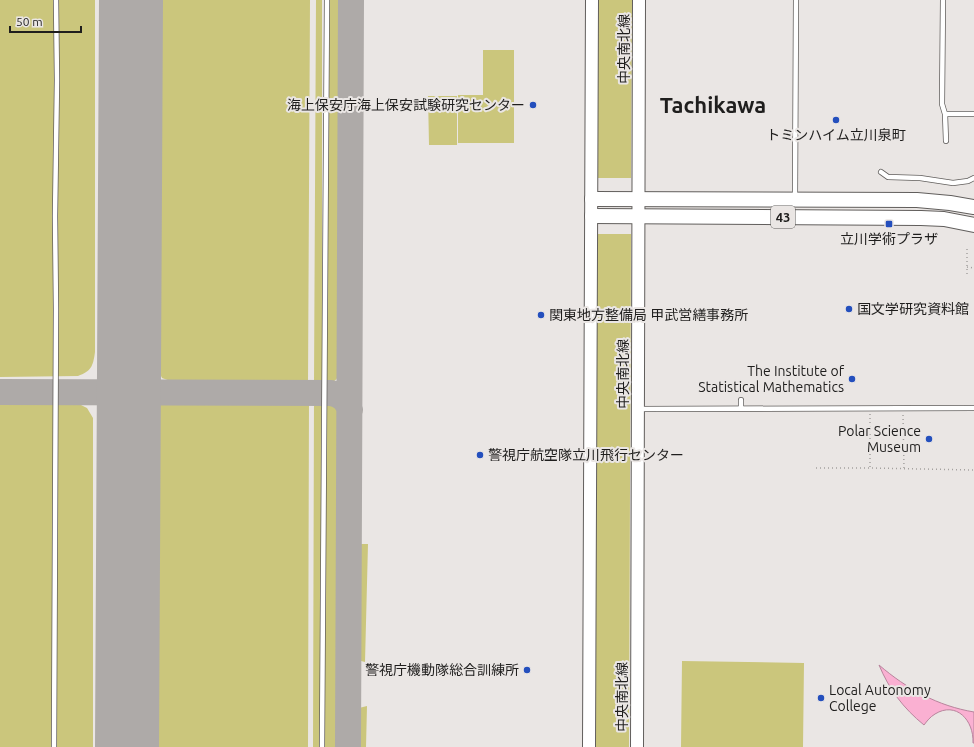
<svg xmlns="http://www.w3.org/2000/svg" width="974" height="747" font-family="Ubuntu,'Noto Sans JP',sans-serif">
	<rect width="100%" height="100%" fill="#eae6e4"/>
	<!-- green -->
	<path fill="#cbc67c" d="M0 0H95V352C93 367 91 371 78 376L0 377Z
		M159 0H310L308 383H176L162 378 158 370Z
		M316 0H322V383H314Z
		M328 0H341L340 370C338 379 336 382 327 383Z
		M596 0H632L631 178H596Z
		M355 19H363L362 59H354Z
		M483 50H514V143H458V95H483Z
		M354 69H363V109H354Z
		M428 96H457V145H429Z
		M355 117H363L362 157H354Z
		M354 166H363L362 205H354Z
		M355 215H362V248H354Z
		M597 234H631L629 747H594Z
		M172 397H309L308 747H157L158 409C160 401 163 399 172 397Z
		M314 397H322L320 747H313Z
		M325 397C334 398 338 401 340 409L339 747H324Z
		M0 403H77L87 408 93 418V747H0Z
		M356 544H368L365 662 361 661 353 655Z
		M682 661 804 663 803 747H681Z
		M367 706 366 747H354V714L359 708Z"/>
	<!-- water -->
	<path fill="#fab0d2" stroke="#b8849c" d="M879 665C907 689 938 706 974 712V743H973C974 720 956 701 935 714 930 717 927 721 924 725 903 708 889 689 879 665Z"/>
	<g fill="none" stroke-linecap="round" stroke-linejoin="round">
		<!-- taxiway -->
		<path stroke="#aeaaa8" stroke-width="26" d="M0 392 331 393C341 395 347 400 350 410
			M348 747 351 0"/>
		<!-- runway -->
		<path stroke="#aeaaa8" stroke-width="64" d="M127 747 131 0"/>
		<!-- lane casing -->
		<g stroke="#615e5c" stroke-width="6">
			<path id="lane" d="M943 0 942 104 945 114 946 141
				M945 114H974
				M881 172 888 177 920 178 953 183 968 181 974 178
				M795 198 796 0
				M741 400V408
				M638 409 974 408
				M54 747 56 309 55 216 57 80 56 0
				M322 747 327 0"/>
		</g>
		<!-- secondary casing -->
		<g stroke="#615e5c" stroke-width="14">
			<path id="secondary" d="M589 747 592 0
				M637 747 639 0"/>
		</g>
		<!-- primary casing -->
		<g stroke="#615e5c" stroke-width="16">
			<path id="primary" d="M592 199 917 200 950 203 974 207
				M592 216 921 218 944 219 974 225"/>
		</g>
		<!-- path -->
		<path stroke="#a4a19f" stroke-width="1.5" stroke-dasharray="1 3" stroke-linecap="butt" d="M967 267 974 268
			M967 274V249
			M870 414V468L974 470
			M903 415 904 469
			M816 468H870"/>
		<!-- lane -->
		<use href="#lane" stroke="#fff" stroke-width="4.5"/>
		<!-- secondary -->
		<use href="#secondary" stroke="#fff" stroke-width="12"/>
		<!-- primary -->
		<use href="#primary" stroke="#fff" stroke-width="14"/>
	</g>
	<!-- markers -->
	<g fill="#244fbd" stroke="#eae6e4" stroke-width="1.5">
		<circle cx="533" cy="105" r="4"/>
		<circle cx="836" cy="120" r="4"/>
		<rect x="885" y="220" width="8" height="8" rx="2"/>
		<circle cx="849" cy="309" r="4"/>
		<circle cx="541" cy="315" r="4"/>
		<circle cx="852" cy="379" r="4"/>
		<circle cx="929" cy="439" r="4"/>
		<circle cx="480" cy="455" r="4"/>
		<circle cx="527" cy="670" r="4"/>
		<circle cx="821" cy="698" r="4"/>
	</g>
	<g text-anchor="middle" stroke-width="4" stroke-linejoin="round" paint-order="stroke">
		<!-- shield labels -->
		<rect fill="#eae6e4" stroke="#5c5a59" stroke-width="1" x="771" y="206" width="24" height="22" rx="3"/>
		<g font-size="13" font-weight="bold" fill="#1f1e1d">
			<text x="783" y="222">43</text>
		</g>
		<!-- street labels -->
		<g font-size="14" fill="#1f1e1d" stroke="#eae6e4">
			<text transform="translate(624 49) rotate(-90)" y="5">中央南北線</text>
			<text transform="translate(623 374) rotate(-90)" y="5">中央南北線</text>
			<text transform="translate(622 697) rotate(-90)" y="5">中央南北線</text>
		</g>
		<!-- poi labels -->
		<g font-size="14" fill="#1f1e1d" stroke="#eae6e4" text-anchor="end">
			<text x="525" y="110">海上保安庁海上保安試験研究センター</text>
			<text x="836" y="140" text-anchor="middle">トミンハイム立川泉町</text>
			<text x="889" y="244" text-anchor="middle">立川学術プラザ</text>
			<text x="857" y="314" text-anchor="start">国文学研究資料館</text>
			<text x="549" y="320" text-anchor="start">関東地方整備局 甲武営繕事務所</text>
			<text x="844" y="376">The Institute of<tspan x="844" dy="16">Statistical Mathematics</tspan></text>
			<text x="921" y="436">Polar Science<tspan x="921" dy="16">Museum</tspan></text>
			<text x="488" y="460" text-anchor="start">警視庁航空隊立川飛行センター</text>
			<text x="519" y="675">警視庁機動隊総合訓練所</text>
			<text x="829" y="695" text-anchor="start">Local Autonomy<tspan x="829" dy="16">College</tspan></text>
		</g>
		<!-- town labels -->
		<g font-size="22" font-weight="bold" fill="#1f1e1d" stroke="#eae6e4">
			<text x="713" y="113">Tachikawa</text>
		</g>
	</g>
	<!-- scale -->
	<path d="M10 26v6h71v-6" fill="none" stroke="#1f1e1d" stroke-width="2"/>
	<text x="16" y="26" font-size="12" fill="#1f1e1d" stroke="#eae6e4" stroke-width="3" paint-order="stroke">50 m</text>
</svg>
